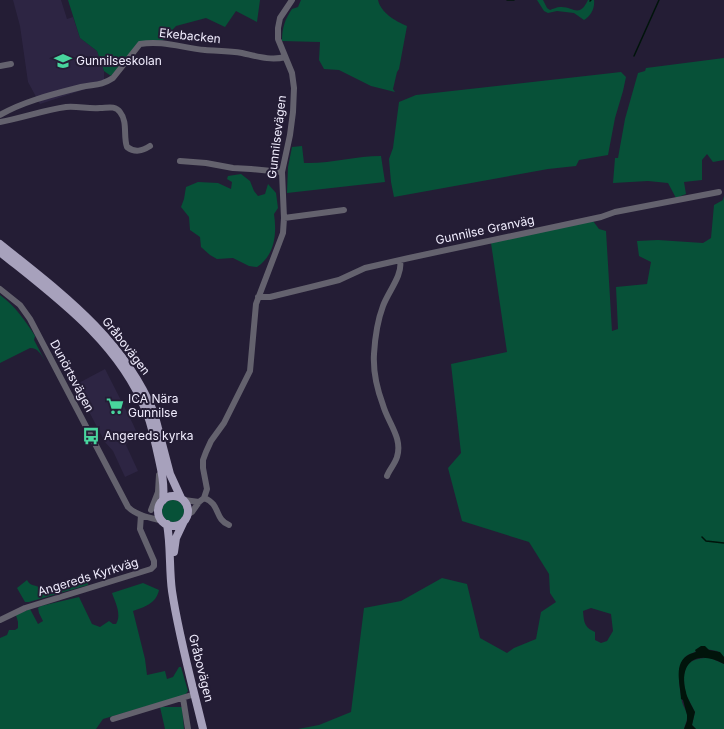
<svg xmlns="http://www.w3.org/2000/svg" width="724" height="729" font-family="Inter,sans-serif">
	<rect width="100%" height="100%" fill="#241d35"/>
	<!-- built -->
	<path fill="#2d2543" d="M13 0H61L67 19 73 17 80 38 97 51 104 71V80L95 86 40 104 28 82 20 26Z
		M105 369 133 424 136 431 126 445 138 471 125 477 113 451 105 442 75 385Z"/>
	<!-- green -->
	<path fill="#075138" fill-rule="evenodd" d="M68 0H260L257 22 236 11 225 27 206 18 176 26 163 40 140 42 111 76 104 71 97 51 80 38Z
		M301 0H378C381 13 395 21 407 26L399 69 397 72 393 89 395 92 371 86 339 70 324 69 319 60 320 42 282 41C282 28 285 19 292 9L298 7Z
		M537 0H543L547 8 550 10C553 9 557 7 560 7 573 6 579 19 588 0H594C595 8 591 16 584 20L574 13 557 11 548 13 544 11Z
		M724 58V160L713 162 707 154 702 160V180L684 182 686 194 676 198 668 183 648 181 613 183 615 158H618L625 119 638 73 645 71 646 68Z
		M621 72 626 77 623 91 615 118 608 155 579 160 576 166 548 169 394 197 391 182 389 159 393 148 399 102 416 95Z
		M302 146 304 163C330 164 355 156 381 156L385 182 287 193 288 167 292 147Z
		M241 174 250 181 254 191 258 196 265 194 268 184 276 193 278 208 274 214C277 233 275 255 257 267L249 266 233 258 217 259 210 255 201 247 200 237 190 230 189 217 181 207 184 199 186 187 198 182 218 183 231 189 232 182 227 179 228 176Z
		M724 196V657L717 651 701 648C695 653 690 653 685 657 675 669 680 689 682 702 683 706 686 710 687 714 688 720 685 724 684 729H298L319 725 351 712 364 608 401 601 442 578 467 584 480 638 507 653 514 648 536 639 541 612 556 602 550 593 549 574 529 542 462 521 448 468 461 453 451 364 507 352 491 243 593 221 599 229 606 231 612 331 618 329 616 287 647 284 651 262 639 256 637 241 658 240 703 243 711 238 714 205 723 200ZM591 608 611 614 613 631 607 641 601 643 595 640V632C584 627 584 622 583 611Z
		M0 295C15 306 25 320 35 336L34 340 45 361C41 354 38 348 30 348L0 363Z
		M162 511a11 11 0 1 1 22 0a11 11 0 1 1-22 0Z
		M27 580C29 584 32 585 36 586 54 594 71 588 88 582V585L29 602H25L17 588Z
		M143 583 159 590C156 604 144 607 133 611L145 659 147 675 165 671 167 679 173 677 179 667H181L188 691 185 695 103 719 96 729H0V638L7 635 9 630H15L18 628V622L16 615 30 609 38 624 43 621 39 613 38 608 41 606 79 597 92 624 100 627 109 621 113 624H116C122 614 115 602 112 593Z
		M710 658 724 664V729H696L692 725 695 712C692 705 687 698 685 692 684 686 684 681 684 676 685 660 697 658 710 658Z
		M160 707H182L184 729H165Z"/>
	<!-- water -->
	<path fill="#01140b" d="M701 646H705L709 650 720 652 724 657V664C697 649 678 662 686 692 686 696 693 708 695 712L692 725 696 729H684L687 721V715L683 700 681 699C681 685 672 662 690 654 692 653 694 653 696 652L695 650Z"/>
	<g fill="none" stroke-linecap="round" stroke-linejoin="round">
		<!-- stream -->
		<path stroke="#01140b" stroke-width="1.5" d="M507 0H514
			M590 1 591 0
			M634 56 659 0
			M702 537 706 541 724 543"/>
		<!-- minor -->
		<path stroke="#64626e" stroke-width="6" d="M0 66 11 64
			M0 115C24 101 54 94 81 87 93 84 101 86 113 78L140 44C162 40 183 48 205 50 217 51 230 51 242 53 256 56 271 61 285 57
			M0 122C22 118 44 110 66 107 78 106 88 109 100 108 107 108 115 105 120 112 128 122 123 136 127 147 135 153 142 151 150 146
			M180 161 206 163 233 168 251 169 282 172
			M284 218 344 210
			M0 289 20 305 30 319 128 507C137 516 151 518 163 521
			M258 297H270L311 287 339 280 365 268 409 258 601 217 615 212 719 192
			M387 476C389 470 395 464 397 457 403 438 388 423 383 405 377 389 373 371 374 354 375 337 377 322 383 306 388 292 403 275 400 261
			M204 498C221 504 214 519 229 525
			M184 500 199 502
			M151 510 158 492 159 475
			M187 515 192 512 199 502 204 498 207 489 203 468V460L206 452 211 441 224 423 250 371 256 304 283 233 284 218 282 172 290 135 293 112 294 88 292 73 278 39V28L280 18 292 0
			M0 620 25 608 151 569 154 566V561L140 529 141 515
			M183 698 188 729
			M113 719 195 694"/>
		<!-- major -->
		<path stroke="#a7a1bc" stroke-width="8" d="M0 244C61 293 123 338 154 413L170 474 181 498
			M0 252C56 297 119 342 146 411 151 422 153 434 156 446 160 465 165 481 163 500
			M158 511a15 15 0 1 1 30 0a15 15 0 1 1-30 0Z
			M167 524C171 546 169 569 172 591 179 638 192 683 203 729
			M174 552 176 538 184 521"/>
	</g>
	<!-- icons -->
	<defs>
		<g id="school-bare" transform="scale(1.38)"><path d="M0-5L7-2L0 1L-7-2ZM-4 1L0 2.5L4 1V4Q0 6-4 4Z" fill="#48d49d" stroke="#241d35" stroke-width="2.5" paint-order="stroke"/></g>
		<g id="supermarket-bare" transform="scale(1.38)"><path d="M-6-5.5h2.5l.6 2H6L4.5 2H-2.5L-4.4-4H-6ZM-1.5 3.2a1.3 1.3 0 1 0 .1 0ZM3 3.2a1.3 1.3 0 1 0 .1 0Z" fill="#48d49d" stroke="#241d35" stroke-width="2.5" paint-order="stroke"/></g>
		<g id="bus-bare" transform="scale(1.38)"><path d="M-5-6H5V4H4V6H2V4H-2V6H-4V4H-5ZM-3.5-4V0h7V-4ZM-3.5 1.2v1.5H-2V1.2ZM2 1.2v1.5H3.5V1.2Z" fill="#48d49d" stroke="#241d35" stroke-width="2.5" paint-order="stroke"/></g>
	</defs>
	<g fill-rule="evenodd">
		<use href="#school-bare" x="63" y="61"/>
		<use href="#supermarket-bare" x="115" y="406"/>
		<use href="#bus-bare" x="91" y="436"/>
	</g>
	<g text-anchor="middle" stroke-width="4" stroke-linejoin="round" paint-order="stroke">
		<!-- street labels -->
		<g font-size="12" fill="#f1edfe" stroke="#241d35">
			<text transform="translate(190 36) rotate(6)" y="4">Ekebacken</text>
			<text transform="translate(277 137) rotate(-83)" y="4">Gunnilsevägen</text>
			<text transform="translate(485 230) rotate(-12)" y="4">Gunnilse Granväg</text>
			<text transform="translate(126 346) rotate(52)" y="4">Gråbovägen</text>
			<text transform="translate(72 376) rotate(62)" y="4">Dunörtsvägen</text>
			<text transform="translate(88 577) rotate(-17)" y="4">Angereds Kyrkväg</text>
			<text transform="translate(201 668) rotate(76)" y="4">Gråbovägen</text>
		</g>
		<!-- poi labels -->
		<g font-size="12" fill="#f1edfe" stroke="#241d35" text-anchor="start">
			<text x="76" y="65">Gunnilseskolan</text>
			<text x="128" y="403">ICA Nära<tspan x="128" dy="14">Gunnilse</tspan></text>
			<text x="104" y="440">Angereds kyrka</text>
		</g>
	</g>
</svg>
